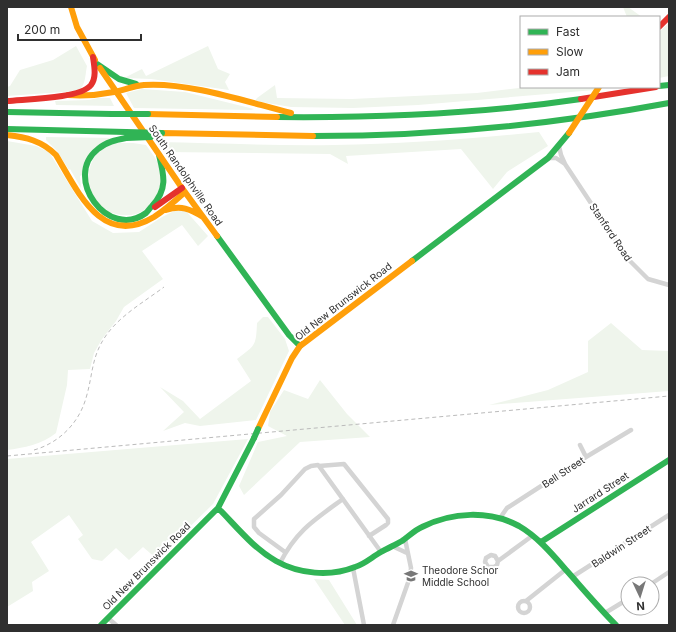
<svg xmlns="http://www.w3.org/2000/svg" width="676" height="632" font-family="Inter,sans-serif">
	<rect width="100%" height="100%" fill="#fff"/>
	<!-- green -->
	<path fill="#eff5ec" d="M623 7H628L642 17H627Z
		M669 23V76L659 78V32Z
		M76 46 87 66C85 75 86 87 77 91L7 96V87L10 86 20 70 53 60Z
		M208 46 218 69 230 74 225 82 229 90 151 79 124 78 142 69 146 76Z
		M275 85 277 98 352 99 477 93 528 87H596L595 90 418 105 353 108 291 107 255 101 257 98Z
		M142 89 185 92 254 109 251 110 134 108 126 93Z
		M98 98H110L114 106 56 105 55 101 89 100Z
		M539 132 548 146 507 172 493 189 461 149 346 156 348 164 330 154 165 152 158 142C217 143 276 146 334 145 403 144 471 139 539 132Z
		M46 137 114 138 102 143 82 175 80 176 81 188 70 169 69 170 57 151 46 140Z
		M7 141 36 146 49 152 92 221 113 233 139 232 162 217 176 210 186 211 208 236 198 246 182 225 142 251 163 279 124 307 116 321 102 339 94 353 90 369 68 370 67 385 56 433C43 444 23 448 7 450Z
		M114 143H133L146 145C152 154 163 166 162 178 161 192 150 210 136 214 121 218 100 212 92 198 90 194 89 188 88 183 87 179 88 176 89 171 94 153 98 152 114 143Z
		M263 317H268L285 339 289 351 256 420 200 426 185 423 163 431 184 412 160 387 183 401 200 419 251 381 237 359C255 345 256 347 257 323Z
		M611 323 642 350 669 351V391L489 405 548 390 588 372V341Z
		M320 380 347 414 370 437 300 442 244 495 239 486 258 442 287 436 268 426 270 412 284 390 308 399Z
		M248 439 213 504 157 559 143 547 129 560 116 548 102 561 92 559 78 539 83 535 69 515 31 542 49 571 32 582 33 591 7 607V459Z
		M314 579 329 580 357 625H345Z"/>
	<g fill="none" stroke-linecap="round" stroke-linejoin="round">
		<!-- street -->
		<path stroke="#d4d4d4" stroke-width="4.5" d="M559 146 561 155 565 164 628 259 648 279 669 285
			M548 158H556L565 164
			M580 445 586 457
			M319 466 381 552
			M500 518 507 508 586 457 631 430
			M392 546 407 553
			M285 552 259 533 254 527V519L281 495 305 469 311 466 318 465 319 466 344 464 388 519V523L386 525 369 536
			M498 561 495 556 491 555 486 558 485 562 488 567H494L497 565 498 561 532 536
			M280 563C296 531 314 520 343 499
			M353 568 364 625
			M572 577 669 515
			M651 584 669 572
			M518 607a6 6 0 1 1 12 0a6 6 0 1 1-12 0Z
			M526 601 565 570
			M605 613 628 599
			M108 618 116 625
			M393 625 410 577 411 568 405 539"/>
		<!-- fast -->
		<path stroke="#30b455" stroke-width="6" d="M97 64 119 79 136 84
			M659 86 669 85
			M7 112 112 114
			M277 117C379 118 480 114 581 99
			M7 129 126 132
			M313 136C433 136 551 125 669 103
			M126 138C116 140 106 142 98 149 62 177 108 241 146 213 148 211 150 208 152 206 168 189 164 175 159 155
			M217 236 289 335 300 346
			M412 261 548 158 569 133
			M218 508C236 526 253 548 276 561 299 574 330 577 355 567 365 564 372 557 381 552 388 548 395 545 402 541 409 536 415 530 422 527 452 512 489 510 519 526 538 537 553 555 567 571 583 589 599 608 616 625
			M541 542 669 460
			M101 625 218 508 254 438"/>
		<!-- slow -->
		<path stroke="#ff9f0a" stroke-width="6" d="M71 7 77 27 95 60
			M100 68 182 188 217 236
			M68 95C83 96 99 95 114 92 124 90 133 86 144 85 189 82 247 102 291 113
			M148 114 277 117
			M7 135C26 137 42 141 56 155 78 192 102 248 154 217 165 210 175 201 185 192
			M156 135 162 133 313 136
			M166 210C181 205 190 209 203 217
			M258 429 292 358 300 346 412 261"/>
		<!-- jam -->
		<path stroke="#e5322d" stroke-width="6" d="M659 27 669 17
			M581 99 656 87
			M7 101C25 99 80 99 91 85 97 77 94 65 93 57
			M155 207 182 188"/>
		<!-- rail -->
		<path stroke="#bbb" stroke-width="1" stroke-dasharray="4 3" stroke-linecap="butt" d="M34 450C59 443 79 423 86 398 93 375 91 358 105 337 119 316 144 302 164 287
			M7 456 669 396"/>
		<!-- fast-bridge -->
		<path stroke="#30b455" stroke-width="6" d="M112 114H148
			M126 132 162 133
			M126 138 151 137
			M254 438 258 429"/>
		<!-- slow-bridge -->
		<path stroke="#ff9f0a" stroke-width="6" d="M569 133 599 87"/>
	</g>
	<!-- icons -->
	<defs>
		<g id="school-bare" transform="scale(1.08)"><path d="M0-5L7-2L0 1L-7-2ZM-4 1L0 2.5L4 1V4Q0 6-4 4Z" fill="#787878" stroke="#fff" stroke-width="2.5" paint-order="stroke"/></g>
	</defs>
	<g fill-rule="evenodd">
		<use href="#school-bare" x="411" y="576"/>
	</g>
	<g text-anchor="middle" stroke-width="4" stroke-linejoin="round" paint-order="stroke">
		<!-- street labels -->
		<g font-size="10" fill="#2f2f2f" stroke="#fff">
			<text transform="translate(186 175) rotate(55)" y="4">South Randolphville Road</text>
			<text transform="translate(611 232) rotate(56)" y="4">Stanford Road</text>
			<text transform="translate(343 301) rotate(-38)" y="4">Old New Brunswick Road</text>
			<text transform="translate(563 472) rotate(-33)" y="4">Bell Street</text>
			<text transform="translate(600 492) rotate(-33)" y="4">Jarrard Street</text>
			<text transform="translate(621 546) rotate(-33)" y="4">Baldwin Street</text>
			<text transform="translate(146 566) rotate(-45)" y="4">Old New Brunswick Road</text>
		</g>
		<!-- poi labels -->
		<g font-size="10" fill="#2f2f2f" stroke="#fff" text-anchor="start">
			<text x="422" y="574">Theodore Schor<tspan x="422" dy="12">Middle School</tspan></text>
		</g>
	</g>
	<!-- border -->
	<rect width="676" height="632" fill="none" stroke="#2f2f2f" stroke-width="16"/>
	<!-- legend -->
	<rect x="520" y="16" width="140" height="72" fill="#ffffff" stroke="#acacac"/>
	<rect x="528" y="29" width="20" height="6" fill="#30b455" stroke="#acacac"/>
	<text x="556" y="36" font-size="12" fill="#2f2f2f">Fast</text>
	<rect x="528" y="49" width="20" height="6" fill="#ff9f0a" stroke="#acacac"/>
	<text x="556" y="56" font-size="12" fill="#2f2f2f">Slow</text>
	<rect x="528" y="69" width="20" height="6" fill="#e5322d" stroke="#acacac"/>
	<text x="556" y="76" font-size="12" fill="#2f2f2f">Jam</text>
	<!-- north arrow -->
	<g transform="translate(640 596) rotate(176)"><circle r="19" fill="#ffffff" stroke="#acacac"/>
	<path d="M0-3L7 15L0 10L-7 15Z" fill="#787878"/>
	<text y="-6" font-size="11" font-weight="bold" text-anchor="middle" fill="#2f2f2f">N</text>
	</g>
	<!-- scale -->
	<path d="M18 34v6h123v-6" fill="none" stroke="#2f2f2f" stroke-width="2"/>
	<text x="24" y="34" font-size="12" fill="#2f2f2f" stroke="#ffffff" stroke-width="3" paint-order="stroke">200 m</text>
</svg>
